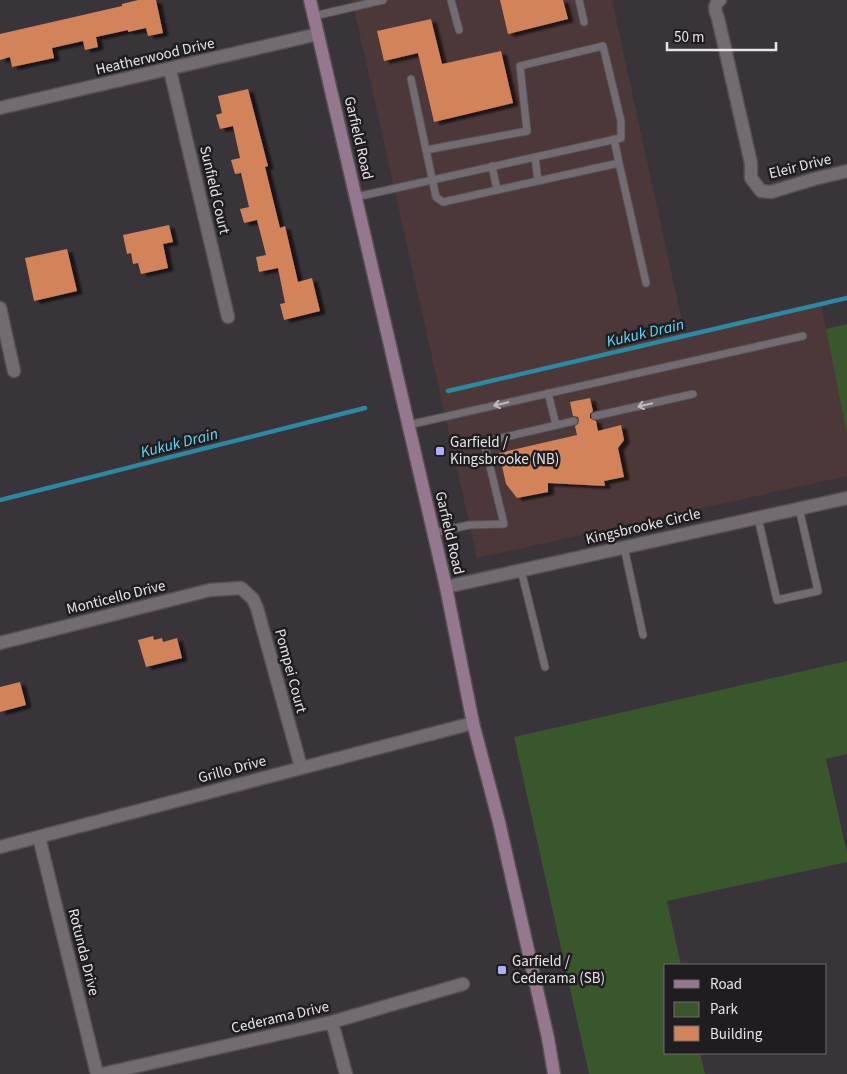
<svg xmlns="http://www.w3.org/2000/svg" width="847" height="1074" font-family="'Source Sans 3',sans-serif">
	<defs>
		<filter id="shadow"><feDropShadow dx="5.5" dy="3" stdDeviation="1" flood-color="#0009"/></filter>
	</defs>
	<rect width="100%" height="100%" fill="#393439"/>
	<!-- commercial -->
	<path fill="#4c3739" d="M352 0H612L685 335 821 304 847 436V476L477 558Z"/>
	<!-- green -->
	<path fill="#39562c" d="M847 324V436L826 329Z
		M847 661V754L826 759 847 853V862L667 901 681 965H666V1053H700L705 1074H589L514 737Z"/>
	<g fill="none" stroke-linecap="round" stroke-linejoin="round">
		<!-- stream -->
		<path stroke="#2e88a0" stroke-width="4.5" d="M448 391 847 298
			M0 500 365 408"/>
	</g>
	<!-- building -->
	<path fill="#d2835a" filter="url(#shadow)" d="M138 0H156L163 33 148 36 146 28 128 32V30L96 37 98 47 85 50 83 41 52 48 54 58 12 67 10 57 0 60V34L122 6V4Z
		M500 0H563L568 19 508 34Z
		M431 19 442 64 501 51 513 103 434 122 418 53 384 61 377 31Z
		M248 89 268 166 265 167 280 228 285 226 298 282 312 278 320 311 284 320 280 304 285 303 278 268 259 272 256 257 266 255 257 220 244 223 240 209 249 207 241 173 235 174 231 160 240 158 233 126 220 129 216 115 222 113 218 96Z
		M169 225 173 242 163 244 168 268 141 274 138 263 133 264 131 253 127 254 123 235Z
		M67 249 77 291 34 301 25 258Z
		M590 398 593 411 590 414V418L596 421 598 431 621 425 624 440 618 448 624 477 604 481 605 486 548 483V492L517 498 506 484 499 453 577 435 575 426 578 424 579 420 578 417 573 416 570 402Z
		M153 636 154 640 162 638 163 642 177 638 182 658 146 667 138 640Z
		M20 682 26 705 0 712V687Z"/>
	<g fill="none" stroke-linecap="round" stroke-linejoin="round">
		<!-- service casing -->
		<g stroke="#545054" stroke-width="9">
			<path id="service" d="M451 0 459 30
				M579 0 584 22
				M314 16 383 0
				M614 139 619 163
				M426 150 436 197 443 202 619 163 646 283
				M535 157 538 181
				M492 166 497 190
				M356 197 621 138V121L603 46 520 66 527 131 426 150 411 79
				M548 393 556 425
				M595 416 693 394
				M408 425 803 336
				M758 518 777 600 818 591 799 508
				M433 533 469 525 504 524 484 442 574 421
				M624 547 643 635
				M521 570 545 667"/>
		</g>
		<!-- minor casing -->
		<g stroke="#545054" stroke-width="15">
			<path id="minor" d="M720 0C713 5 715 11 718 18L751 163V178L761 191 771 192 814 179 847 171
				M170 70 228 317
				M0 108 318 34
				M0 308 14 371
				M446 587 847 498
				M0 643 210 590 241 588 253 599 257 608 301 767
				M39 837 97 1074
				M0 847 473 723
				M332 1022 346 1074
				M102 1074 332 1022 463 984"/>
		</g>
		<!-- secondary casing -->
		<g stroke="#545054" stroke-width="15">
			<path id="secondary" d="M310 0 446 587 473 723 499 822 548 1038 554 1074"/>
		</g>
		<!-- service -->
		<use href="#service" stroke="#726c72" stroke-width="7"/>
		<!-- minor -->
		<use href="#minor" stroke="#726c72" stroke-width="12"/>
		<!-- secondary -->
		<use href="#secondary" stroke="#95788f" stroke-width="12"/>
	</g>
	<!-- one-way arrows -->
	<defs><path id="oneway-shaft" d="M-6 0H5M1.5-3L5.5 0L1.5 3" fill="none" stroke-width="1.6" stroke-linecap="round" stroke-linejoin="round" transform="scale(1.25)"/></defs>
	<g stroke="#bebabe">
		<use href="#oneway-shaft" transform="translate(501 404) rotate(167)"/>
		<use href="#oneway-shaft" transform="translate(645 405) rotate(167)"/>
	</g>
	<!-- markers -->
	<g fill="#afaefa" stroke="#1f1d1f" stroke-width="2">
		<rect x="435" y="446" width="10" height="10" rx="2.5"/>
		<rect x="497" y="965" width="10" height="10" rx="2.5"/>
	</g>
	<g text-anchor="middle" stroke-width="5" stroke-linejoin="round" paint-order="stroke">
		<!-- street labels -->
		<g font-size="15" fill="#e7e4e7" stroke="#1f1d1f">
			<text transform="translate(155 56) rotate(-13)" y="5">Heatherwood Drive</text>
			<text transform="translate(359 138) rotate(77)" y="5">Garfield Road</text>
			<text transform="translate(800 166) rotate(-14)" y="5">Eleir Drive</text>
			<text transform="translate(215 190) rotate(77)" y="5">Sunfield Court</text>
			<text transform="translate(643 526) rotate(-13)" y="5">Kingsbrooke Circle</text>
			<text transform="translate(450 533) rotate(77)" y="5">Garfield Road</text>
			<text transform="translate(116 597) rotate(-14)" y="5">Monticello Drive</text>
			<text transform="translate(291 671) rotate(75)" y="5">Pompei Court</text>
			<text transform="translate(232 769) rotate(-15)" y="5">Grillo Drive</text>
			<text transform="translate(84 952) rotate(76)" y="5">Rotunda Drive</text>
			<text transform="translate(280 1017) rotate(-13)" y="5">Cederama Drive</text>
		</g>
		<!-- poi labels -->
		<g font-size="15" fill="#e7e4e7" stroke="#1f1d1f" text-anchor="start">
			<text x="450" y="447">Garfield /<tspan x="450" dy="17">Kingsbrooke (NB)</tspan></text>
			<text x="512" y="966">Garfield /<tspan x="512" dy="17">Cederama (SB)</tspan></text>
		</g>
		<!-- water labels -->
		<g font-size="16" font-style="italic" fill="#63d8f8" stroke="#1f1d1f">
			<text transform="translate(645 332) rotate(-13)" y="6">Kukuk Drain</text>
			<text transform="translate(179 442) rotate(-14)" y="6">Kukuk Drain</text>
		</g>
	</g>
	<!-- legend -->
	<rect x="664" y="964" width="162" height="90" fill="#1f1d1f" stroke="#6f6d6f"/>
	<rect x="674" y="980" width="25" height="8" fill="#95788f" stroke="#6f6d6f"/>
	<text x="710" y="989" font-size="15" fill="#e7e4e7">Road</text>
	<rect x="674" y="1002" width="25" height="15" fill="#39562c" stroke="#6f6d6f"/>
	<text x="710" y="1014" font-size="15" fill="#e7e4e7">Park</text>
	<rect x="674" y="1026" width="25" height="15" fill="#d2835a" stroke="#6f6d6f"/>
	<text x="710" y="1039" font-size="15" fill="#e7e4e7">Building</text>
	<!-- scale -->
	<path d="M667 42v8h109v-8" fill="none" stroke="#e7e4e7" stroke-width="2.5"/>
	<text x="674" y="42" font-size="15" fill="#e7e4e7" stroke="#1f1d1f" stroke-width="4" paint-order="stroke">50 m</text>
</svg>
